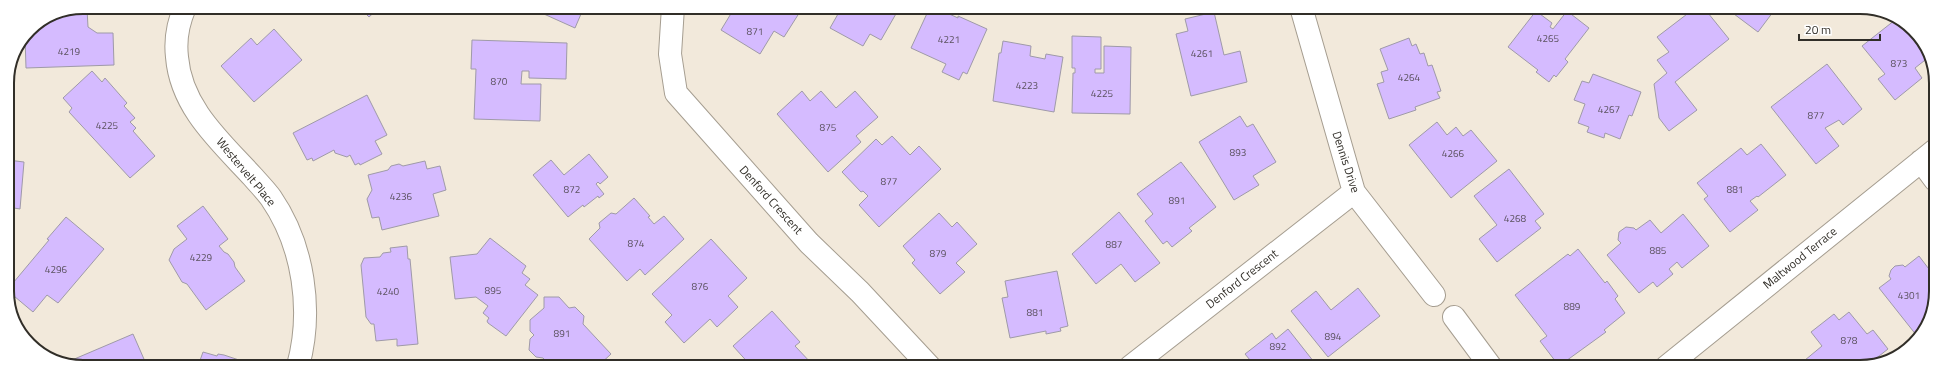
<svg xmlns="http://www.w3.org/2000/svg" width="1943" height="374" font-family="'Titillium Web',sans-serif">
	<rect width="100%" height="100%" fill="#f2e9db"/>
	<!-- building -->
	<path fill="#d5bbff" stroke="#9f9aa8" d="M359 7H380L369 17Z
		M537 7H584L575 28 535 10Z
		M735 7H744L748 10 750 7H803L784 37 774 31 760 54 721 30Z
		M842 7H890L897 12 881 40 870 34 863 46 830 28Z
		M930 7H934L958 18V16L987 29 967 74 963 72 959 80 942 72 946 64 911 48Z
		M1355 7H1379L1357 12Z
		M1695 8H1704L1729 39 1675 82 1697 110 1669 131 1659 118 1654 84 1667 73 1657 60 1669 52 1657 37Z
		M1726 8H1776L1758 32Z
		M87 9 88 27 97 33H113L114 65 26 68 25 37 29 29 54 13Z
		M1536 11 1552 23 1550 27 1553 29 1567 11 1589 28 1565 59 1568 62 1556 77 1554 75 1549 82 1536 72 1538 70 1508 47Z
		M1214 12 1224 55 1240 51 1247 82 1191 96 1176 34 1188 31 1185 19Z
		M1895 20 1914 29 1929 57 1915 68 1922 78 1895 100 1878 79 1885 74 1862 46Z
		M274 29 302 60 254 102 221 66 251 38 257 45Z
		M1072 36 1101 37V69H1095V73H1104V46L1131 47 1130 114 1072 113 1073 73H1075V68H1072Z
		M1409 38 1412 46 1416 44 1420 54 1424 53 1428 66 1432 65 1441 91 1437 92 1440 98 1415 107 1416 110 1389 119 1377 84 1384 82 1381 72 1388 70 1380 49Z
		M472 40 567 43 566 79 529 78V71H522L521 84H541L540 121 474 119 476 69H471Z
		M1003 41 1031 46 1030 56 1045 59 1046 54 1063 57 1054 112 993 101 999 53H1001Z
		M1827 64 1862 109 1843 125 1839 120 1825 128 1839 146 1816 164 1771 107Z
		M92 71 102 82 105 78 127 103 124 106 135 118 130 122 136 128 133 131 155 156 130 178 69 112 72 108 63 98Z
		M1593 74 1641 92 1632 116 1629 115 1620 139 1605 133 1604 138 1587 132 1589 127 1578 123 1585 104 1574 100 1582 81 1589 83Z
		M802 91 810 101 821 91 836 108 855 91 878 117 856 136 861 142 828 172 777 114Z
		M367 95 387 135 375 141 382 154 360 165 359 163 355 165 350 155 347 157 335 153 334 150 313 161 312 158 307 160 293 133Z
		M1240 116 1247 127 1253 124 1276 162 1253 176 1259 185 1234 200 1199 142Z
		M1437 122 1447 135 1456 127 1463 136 1471 130 1497 161 1451 198 1409 145Z
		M892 136 910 155 919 146 941 169 879 227 859 205 868 196 863 191 861 192 842 172 876 139 882 145Z
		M1761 144 1786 175 1758 197 1757 196 1750 201 1758 210 1730 232 1704 199 1708 196 1697 183 1741 148 1747 155Z
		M589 154 608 177 600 184 598 182 596 184 604 194 599 198 598 196 584 207 583 205 568 217 533 175 551 160 564 175Z
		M8 160 24 162 20 209 8 207Z
		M425 161 427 169 440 166 446 190 433 194 439 216 382 230 379 217 372 218 367 199 372 190 368 175 388 170 391 166 399 164 403 166Z
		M1181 162 1216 207 1189 228 1192 231 1172 247 1167 241 1163 244 1145 221 1153 214 1137 194Z
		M1509 169 1544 214 1535 221 1541 228 1497 262 1479 239 1497 225 1474 196Z
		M634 198 650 216 648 217 654 224 664 216 684 239 645 275 640 269 627 281 589 239 600 228 599 223 611 213 616 214Z
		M203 206 228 239 219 246 224 252 228 254 234 262 235 267 245 281 206 310 187 284 182 282 169 260 174 249 187 239 177 226Z
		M1119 212 1160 263 1135 282 1121 264 1096 284 1072 254Z
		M939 213 952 227 957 222 977 244 956 263 965 272 940 294 912 263 915 260 903 246Z
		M1683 214 1709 246 1682 268 1677 262 1669 269 1673 274 1657 287 1653 282 1639 293 1607 255 1621 243 1618 240 1619 232 1626 227 1634 228 1636 230 1650 220 1661 233Z
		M66 217 104 249 58 303 47 295 33 312 8 291V289L49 240 47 239Z
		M490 238 526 266 522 273 530 279 525 285 538 295 506 336 488 323 487 321 489 318 483 313 488 306 476 297 455 299 450 257 477 254Z
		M711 239 747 278 728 296 738 307 717 327 710 319 684 343 665 322 672 315 652 294Z
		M407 246 408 259H410L418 344 397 346V339L376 341 374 324H371L366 317 361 265 364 258 380 257 383 253 391 252 390 248Z
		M1578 249 1605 283 1607 281 1618 296 1615 299 1625 313 1604 330 1606 332 1559 366 1540 341 1547 336 1515 295 1568 254 1570 256Z
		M1919 256 1935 277V301L1917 336 1879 288 1891 279 1889 276 1891 270 1895 266 1903 265 1905 267Z
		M1057 271 1068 326 1060 328 1061 331 1046 334V331L1010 338 1002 298 1008 297 1005 281Z
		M1358 288 1380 316 1328 357 1291 311 1316 291 1331 310Z
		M544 297H559L569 308 575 307 584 316 583 324 611 354 598 366H549L550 365 543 358 536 357 529 350 530 339 534 335 530 331V320L544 308Z
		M772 311 800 342 795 346 813 365 811 367H763L759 363 755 367H752L733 346Z
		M1849 312 1867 334 1873 330 1888 349 1865 367H1800L1799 365 1822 346 1811 332 1834 314 1839 320Z
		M1288 329 1314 362 1308 367H1241L1250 360 1245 354 1272 333 1276 339Z
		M133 334 147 366H73L65 363Z
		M203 352 217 356 218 354 224 355 251 364 250 366H198Z"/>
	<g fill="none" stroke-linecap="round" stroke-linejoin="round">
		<!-- minor casing -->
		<g stroke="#a59d90" stroke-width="24">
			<path id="minor" d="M185 7C178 23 175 40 177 57 181 108 221 142 253 177 259 184 266 191 271 198 304 246 313 311 298 366
				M673 7 670 54 676 93 809 243 860 292 930 367
				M1301 7 1354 192 1434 295
				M1921 161 1935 180
				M1454 317 1491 367
				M1130 367 1354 192
				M1666 367 1935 150"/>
		</g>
		<!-- minor -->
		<use href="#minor" stroke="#fff" stroke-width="22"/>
	</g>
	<g text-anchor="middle" stroke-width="4" stroke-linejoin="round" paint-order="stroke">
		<!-- number labels -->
		<g font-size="10" fill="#5a515e">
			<text x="755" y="35">871</text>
			<text x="1548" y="42">4265</text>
			<text x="949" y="43">4221</text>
			<text x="69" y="55">4219</text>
			<text x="1202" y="57">4261</text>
			<text x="1899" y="67">873</text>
			<text x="1409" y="81">4264</text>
			<text x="499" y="85">870</text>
			<text x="1027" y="89">4223</text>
			<text x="1102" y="97">4225</text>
			<text x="1609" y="113">4267</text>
			<text x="1816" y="119">877</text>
			<text x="107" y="129">4225</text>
			<text x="828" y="131">875</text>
			<text x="1238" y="156">893</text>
			<text x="1453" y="157">4266</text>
			<text x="889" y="185">877</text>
			<text x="572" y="193">872</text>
			<text x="1735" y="193">881</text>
			<text x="401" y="200">4236</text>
			<text x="1177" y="204">891</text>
			<text x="1515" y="222">4268</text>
			<text x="636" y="247">874</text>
			<text x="1114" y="248">887</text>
			<text x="1658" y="254">885</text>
			<text x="938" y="257">879</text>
			<text x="201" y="261">4229</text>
			<text x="56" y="273">4296</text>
			<text x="700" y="290">876</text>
			<text x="493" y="294">895</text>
			<text x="388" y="295">4240</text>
			<text x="1909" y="299">4301</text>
			<text x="1572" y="310">889</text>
			<text x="1035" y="316">881</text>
			<text x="562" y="337">891</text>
			<text x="1333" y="340">894</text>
			<text x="1849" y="344">878</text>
			<text x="1278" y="350">892</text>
		</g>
		<!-- street labels -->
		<g font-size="12" fill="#312e28" stroke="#fff">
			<text transform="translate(1346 162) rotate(72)" y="4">Dennis Drive</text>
			<text transform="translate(246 172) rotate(50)" y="4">Westervelt Place</text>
			<text transform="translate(771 200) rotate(48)" y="4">Denford Crescent</text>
			<text transform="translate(1800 258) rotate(-39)" y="4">Maltwood Terrace</text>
			<text transform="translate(1242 279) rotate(-38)" y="4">Denford Crescent</text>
		</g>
	</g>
	<!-- crop -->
	<path d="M0 0H1943V374H0ZM83 14H1860A69 69 0 0 1 1929 83V291A69 69 0 0 1 1860 360H83A69 69 0 0 1 14 291V83A69 69 0 0 1 83 14Z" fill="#fff" fill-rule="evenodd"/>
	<path fill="none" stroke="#312e28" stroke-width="2" d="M83 14H1860A69 69 0 0 1 1929 83V291A69 69 0 0 1 1860 360H83A69 69 0 0 1 14 291V83A69 69 0 0 1 83 14Z"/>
	<!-- scale -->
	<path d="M1799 34v6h81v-6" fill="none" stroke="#312e28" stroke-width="2"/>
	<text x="1805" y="34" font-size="12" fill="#312e28" stroke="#ffffff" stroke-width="3" paint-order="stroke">20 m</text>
</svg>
